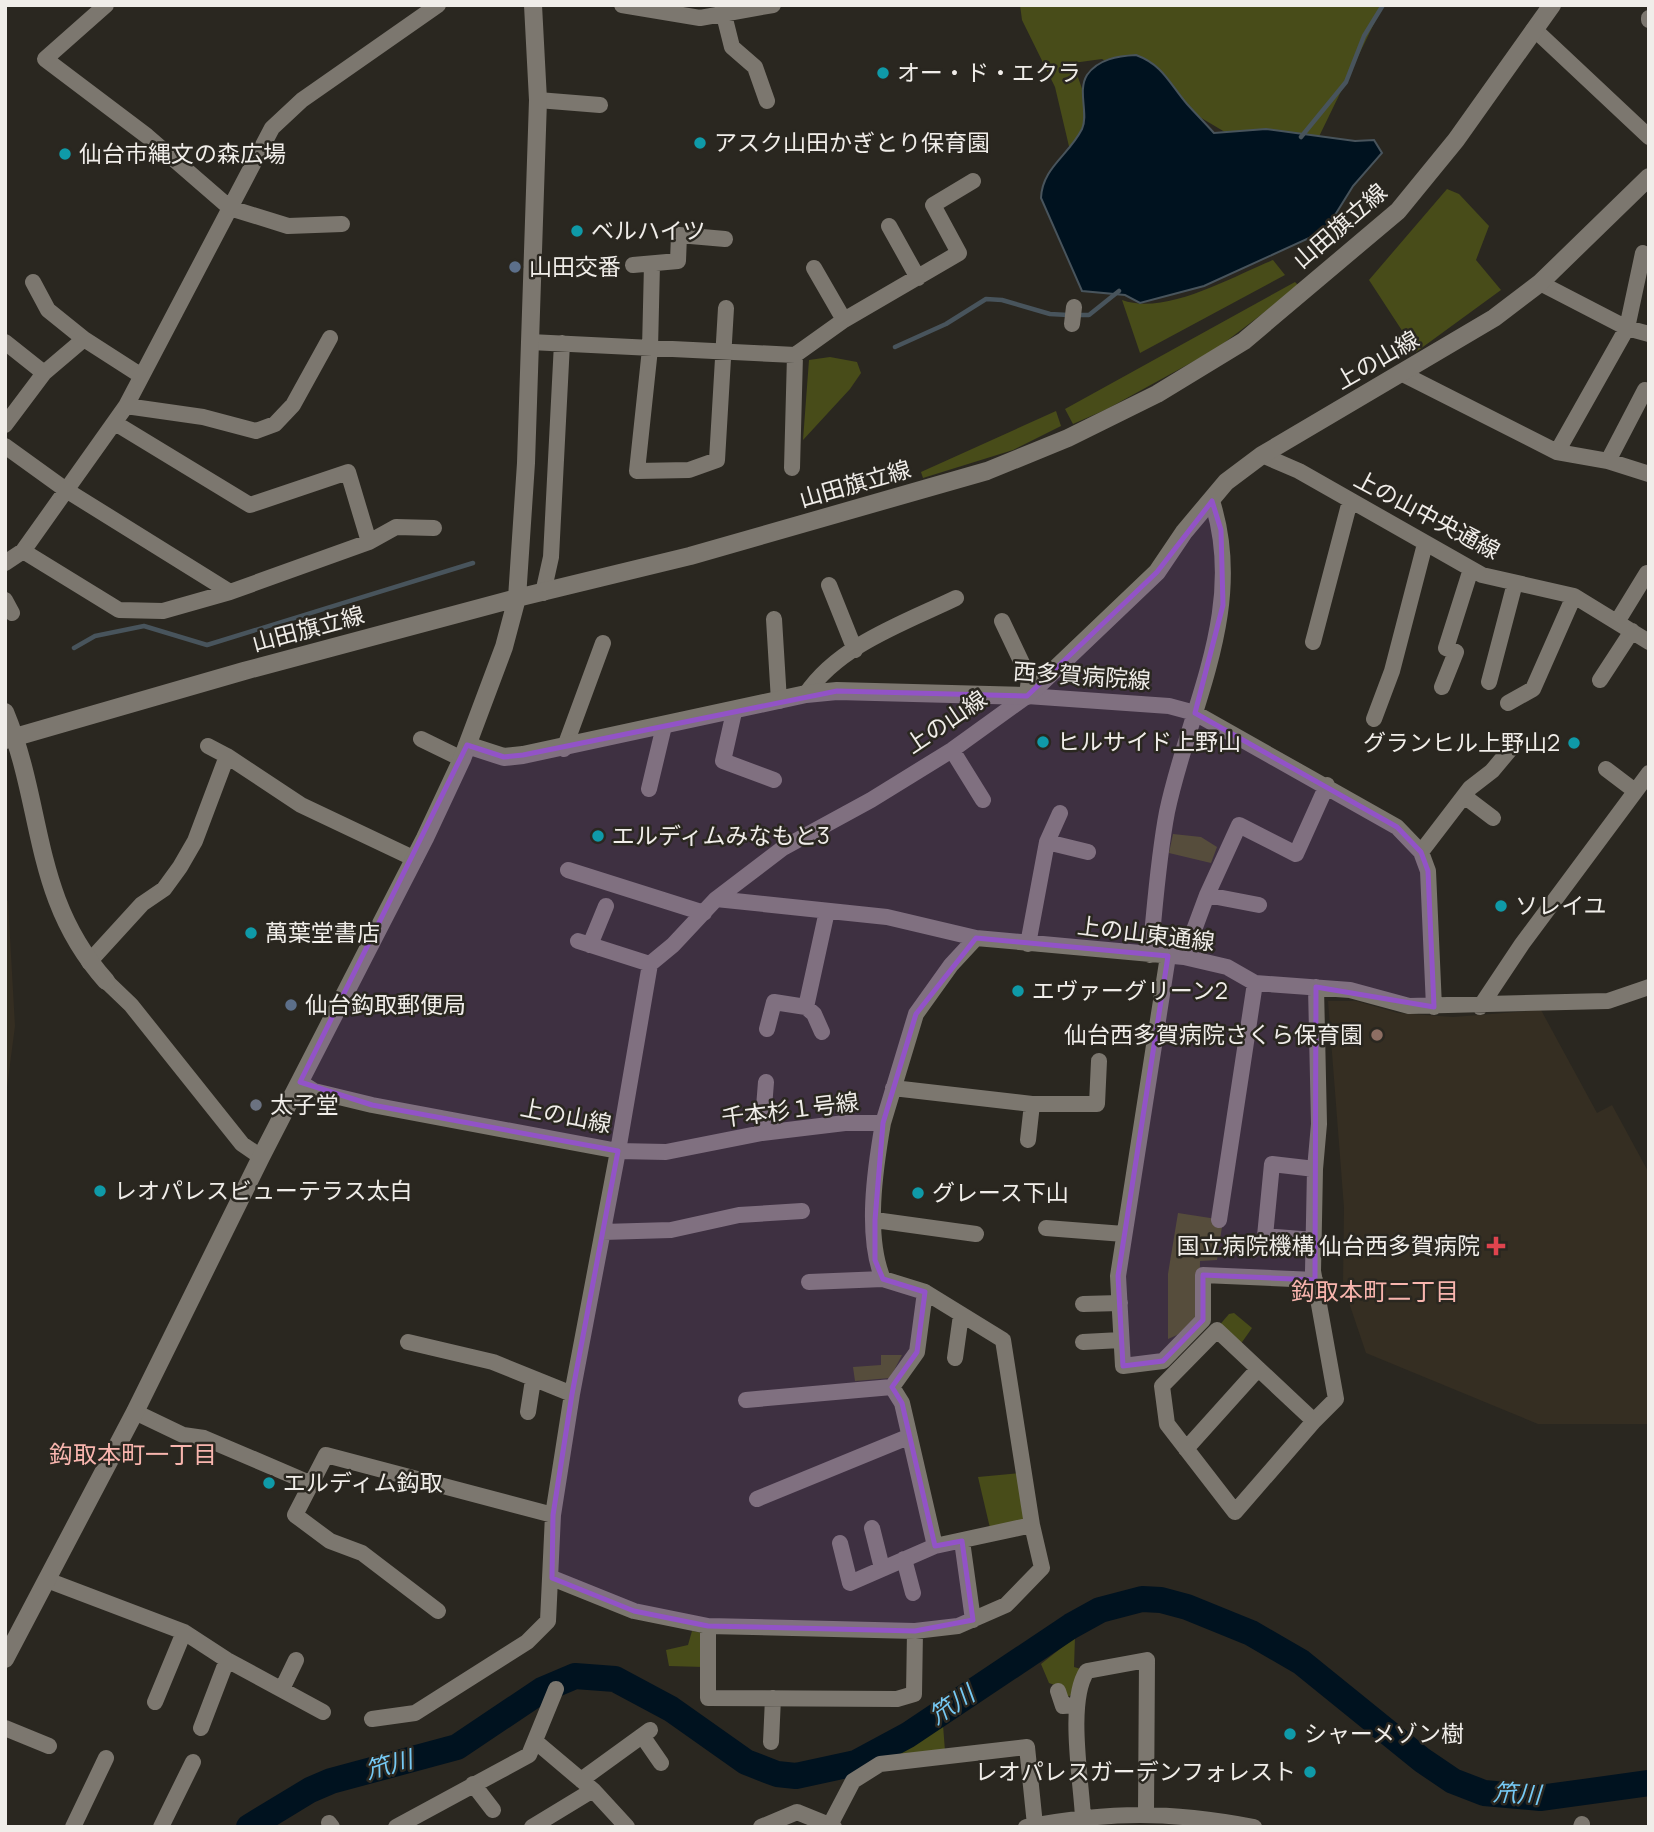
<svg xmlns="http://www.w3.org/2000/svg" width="1654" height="1832" font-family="Manrope,'Noto Sans JP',sans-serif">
	<rect width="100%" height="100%" fill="#2a2720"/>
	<!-- built -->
	<path fill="#352e22" d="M5 899 8 901 15 1026 5 1103Z
		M1328 1001H1356L1398 1013 1453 1017 1541 1010 1597 1113 1612 1105 1649 1173V1424H1538L1366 1353 1343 1285 1344 1208Z"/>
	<!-- green -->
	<path fill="#484c19" d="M1020 5H1383L1310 155 1240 141 1102 59 1073 63 1100 140 1072 159 1055 87 1022 20Z
		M1447 189 1459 194 1489 226 1476 260 1501 290 1416 352 1369 280Z
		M1273 260 1285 275 1140 353 1122 300C1165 316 1231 277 1273 260Z
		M1295 282 1299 286 1216 349 1107 409 1073 424 1065 409Z
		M830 357 857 362 861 373 850 389 803 440 809 360Z
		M1056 411 1061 426 1013 450 923 478 921 472Z
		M1173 834 1201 837 1217 847 1211 863 1169 853Z
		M1178 1213 1223 1220 1217 1260 1200 1261 1199 1317 1177 1335 1168 1339V1274Z
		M1234 1313 1252 1328 1240 1345 1217 1328 1229 1314Z
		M881 1355H902L890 1378 855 1381 853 1367 881 1365Z
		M1021 1473 1028 1520 990 1528 978 1477Z
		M692 1631 703 1633 704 1667 669 1666 666 1650 688 1645Z
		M1075 1637 1074 1667 1081 1669 1073 1694 1066 1698 1060 1687 1049 1683 1041 1664Z
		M943 1725 945 1751 895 1757V1747Z"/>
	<!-- water -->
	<path fill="#00121f" stroke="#48545c" stroke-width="2" d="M1136 55C1163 65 1169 83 1187 104 1196 114 1205 123 1214 133L1266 129 1355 141 1374 140 1382 153 1353 186 1330 223 1318 234 1204 286 1140 303 1125 295 1082 291 1041 198C1042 168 1069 155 1082 129 1089 114 1077 91 1087 75 1098 59 1118 56 1136 55Z"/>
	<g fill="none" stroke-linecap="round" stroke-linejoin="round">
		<!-- stream -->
		<path stroke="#48545c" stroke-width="4.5" d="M1301 137 1346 82 1364 36 1383 5
			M1076 315H1089L1119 291
			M895 347 946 324 986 299 1002 300 1050 314 1068 315
			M74 648 95 636 144 626 207 645 473 563"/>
		<!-- river -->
		<path stroke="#00121f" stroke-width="26" d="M249 1827 310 1790 331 1781 457 1747 542 1690 575 1676 615 1679 671 1709 746 1762 777 1774 796 1776 856 1763 908 1735 1071 1626 1100 1610 1142 1599 1161 1600 1187 1607 1251 1633 1301 1662 1422 1760 1453 1781 1484 1793 1540 1798 1649 1783"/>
		<!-- minor -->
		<path stroke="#7c776f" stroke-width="16" d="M106 5 45 59 147 136 230 208 288 226 342 224
			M622 5 700 18 773 5
			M724 15 732 47 755 67 767 101
			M1649 18V20
			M1534 29 1649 137
			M538 100 600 105
			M889 226 918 278
			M652 264 650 349 637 471 689 470 717 460 726 308
			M633 265 678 261 679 235 725 239
			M814 268 844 320
			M33 282 48 310 84 339 140 375
			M1540 283 1627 328 1649 334
			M1072 324 1074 307
			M5 342 44 373
			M530 342 795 355 844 320 959 253 933 205 973 181
			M1403 374 1557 452 1608 461 1649 474
			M126 406 203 417 256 431 275 424 293 405 330 338
			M115 423 250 505 348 472 369 542
			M5 425 44 373 84 339
			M5 446 66 490 230 592
			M1557 452 1627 328 1643 253
			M1262 455 1299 471 1482 575 1574 596 1649 642
			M1608 461 1645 390
			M792 468 795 355
			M23 551 119 610 163 611 230 592 369 542 396 527 434 528
			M5 563 23 551 126 406 272 128 302 100 438 5
			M829 585 855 650
			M543 593 551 557 562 343
			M5 600 12 613
			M774 619 779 701
			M1002 621 1029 678 1027 696
			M1617 622 1647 573
			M1313 642 1350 501
			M1600 680 1632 631
			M1489 682 1515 583
			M1442 687 1456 652 1446 648 1471 569
			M806 694C839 645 904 623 956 598
			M1027 696 1169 706 1195 713 1397 827 1421 852 1428 871 1434 1007
			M1508 703 1533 689 1574 596
			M734 712 723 761 774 780
			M1374 719 1392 671 1425 544
			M421 739 462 759
			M564 749 603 643
			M952 750 983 800
			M227 756 301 805 415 859
			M1606 769 1635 791
			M649 789 664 726
			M1464 796 1493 818
			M1047 842 1088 852
			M1421 852 1470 788 1492 771 1513 746
			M568 870 704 913
			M1207 895 1259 905
			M716 899 887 917 976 938 1184 957 1227 967 1255 983 1350 990 1409 1006 1608 1001 1649 987
			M578 941 650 964
			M1028 944 1047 842 1060 813
			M590 945 606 906
			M1150 955C1155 907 1158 859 1167 812 1189 707 1247 610 1212 501
			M1168 956 1118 1276 1123 1366 1163 1361 1203 1320V1275L1315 1280
			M1184 957 1207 895 1239 825 1296 854 1327 785
			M89 962 142 904 164 889 180 867 195 841 227 756 208 746
			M106 981 131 1005 242 1144 261 1157
			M806 1007 814 1014 822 1032
			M1480 1007 1522 944 1649 773
			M767 1029 774 1002 806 1007 827 911
			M300 1082 314 1091 372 1105 618 1151 650 964 673 945 716 899 783 848 871 800 952 750 1027 696
			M893 1088 1032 1104H1097L1099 1061
			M762 1133 766 1082
			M1028 1140 1032 1104
			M875 1220 976 1234
			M1219 1220 1255 983
			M1046 1228 1124 1234
			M603 1232 671 1230 739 1215 802 1211
			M1314 1240 1265 1236 1272 1164 1315 1169
			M809 1282 883 1279
			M1083 1304 1120 1303
			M408 1342 493 1362 572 1394
			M1083 1342 1121 1340
			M955 1358 961 1315
			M892 1387 902 1403 935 1546
			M746 1400 892 1387 917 1352 925 1292 883 1279C865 1236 875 1169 883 1123
			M135 1412 183 1435 204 1438 312 1484
			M528 1412 533 1380
			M1314 1421 1235 1512 1167 1424 1162 1386 1217 1330 1314 1421 1336 1399 1313 1271 1315 1169 1319 1124 1316 987
			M1186 1449 1258 1369
			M757 1499 908 1437
			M872 1528 882 1568
			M962 1541 973 1620
			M840 1543 850 1583 935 1546 1032 1525
			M904 1559 913 1593
			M552 1578 634 1611 708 1626 915 1631 958 1626 1006 1605 1042 1568 1032 1525 1003 1340 925 1292
			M47 1580 184 1632 227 1660 323 1712
			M438 1611 362 1553 330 1541 295 1515 326 1455 553 1515
			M708 1626V1698L897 1699 914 1694 915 1631
			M282 1689 296 1660
			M1058 1691 1063 1706 1077 1705
			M155 1702 184 1632
			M372 1719 415 1713 527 1642 548 1621 553 1515 572 1394 618 1151 666 1152 762 1133 845 1123H883L916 1014 951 965 976 938
			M5 1728 49 1746
			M201 1728 227 1660
			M643 1737 661 1763
			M535 1741 593 1790 627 1827
			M771 1742 773 1698
			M581 1780 650 1730
			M473 1784 493 1810
			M1083 1817C1081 1779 1067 1701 1087 1671L1147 1660 1146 1812
			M329 1823 332 1827
			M830 1825 853 1781 880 1764 1027 1747 1035 1825
			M73 1827 106 1758
			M161 1827 193 1762
			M396 1827 529 1755 556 1689
			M532 1827 593 1790
			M761 1827 797 1812 834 1827
			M1026 1827C1111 1811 1169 1811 1254 1827
			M1581 1827 1582 1824"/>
		<!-- tertiary -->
		<path stroke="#7c776f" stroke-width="18" d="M5 712C45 808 31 897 106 981
			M5 740 244 671 517 598 690 556 987 471 1068 438 1157 394 1244 341 1398 211 1456 140 1552 5
			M467 745 504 757 523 755 806 694 837 691 1027 696 1157 572 1184 532 1226 482 1262 455 1494 318 1540 283 1649 177
			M5 1659 135 1412 261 1157 425 838 462 759 504 647 517 598 526 463 538 100 533 5"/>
	</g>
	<!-- marked area -->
	<path fill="#9253c7" fill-opacity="0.2" stroke="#9253c7" stroke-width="5" stroke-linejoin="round" d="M1212 501 1221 530 1223 605 1195 713 1397 827 1421 852 1428 871 1434 1007 1316 987 1315 1280 1203 1275V1320L1163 1361 1123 1366 1118 1276 1168 956 976 938 916 1014 883 1123 875 1220V1260L883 1279 925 1292 917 1352 892 1387 902 1403 935 1546 962 1541 973 1620 915 1631 708 1626 634 1611 552 1578 553 1515 572 1394 618 1151 372 1105 300 1082 467 745 504 757 523 755 837 691 1027 696 1157 572Z"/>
	<!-- markers -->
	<g fill="#0f9aa8" stroke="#2a2720" stroke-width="2.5">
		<circle cx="883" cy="73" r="7"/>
		<circle cx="700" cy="143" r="7"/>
		<circle cx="65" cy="154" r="7"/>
		<circle cx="577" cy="231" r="7"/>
		<circle cx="1043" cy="742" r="7"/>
		<circle cx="1574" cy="743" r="7"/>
		<circle cx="598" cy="836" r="7"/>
		<circle cx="1501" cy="906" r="7"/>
		<circle cx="251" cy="933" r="7"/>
		<circle cx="1018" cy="991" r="7"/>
		<circle cx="100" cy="1191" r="7"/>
		<circle cx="918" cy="1193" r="7"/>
		<circle cx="269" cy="1483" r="7"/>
		<circle cx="1290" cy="1734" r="7"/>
		<circle cx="1310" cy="1772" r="7"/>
	</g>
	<g fill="#5c6f8a" stroke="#2a2720" stroke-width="2.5">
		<circle cx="515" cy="267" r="7"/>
		<circle cx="291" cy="1005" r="7"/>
	</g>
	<circle fill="#8d6e63" stroke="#2a2720" stroke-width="2.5" cx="1377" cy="1035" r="7"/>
	<circle fill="#6b7280" stroke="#2a2720" stroke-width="2.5" cx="256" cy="1105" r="7"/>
	<path fill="#e0444e" stroke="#2a2720" stroke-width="2.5" d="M1492.5 1235.5h7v7h7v7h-7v7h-7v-7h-7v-7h7z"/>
	<g text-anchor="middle" stroke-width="5" stroke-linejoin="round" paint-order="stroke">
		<!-- poi labels -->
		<g font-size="23" fill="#f0ede9" stroke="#2a2720" text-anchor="start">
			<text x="897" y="81">オー・ド・エクラ</text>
			<text x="714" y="151">アスク山田かぎとり保育園</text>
			<text x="79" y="162">仙台市縄文の森広場</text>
			<text x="591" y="239">ベルハイツ</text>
			<text x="529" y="275">山田交番</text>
			<text x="1057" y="750">ヒルサイド上野山</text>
			<text x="1560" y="751" text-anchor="end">グランヒル上野山2</text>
			<text x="612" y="844">エルディムみなもと3</text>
			<text x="1515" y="914">ソレイユ</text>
			<text x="265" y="941">萬葉堂書店</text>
			<text x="1032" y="999">エヴァーグリーン2</text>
			<text x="305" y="1013">仙台鈎取郵便局</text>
			<text x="1363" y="1043" text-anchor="end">仙台西多賀病院さくら保育園</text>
			<text x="270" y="1113">太子堂</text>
			<text x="114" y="1199">レオパレスビューテラス太白</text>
			<text x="932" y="1201">グレース下山</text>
			<text x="1480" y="1254" text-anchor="end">国立病院機構 仙台西多賀病院</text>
			<text x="283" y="1491">エルディム鈎取</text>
			<text x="1304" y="1742">シャーメゾン樹</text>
			<text x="1296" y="1780" text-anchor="end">レオパレスガーデンフォレスト</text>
		</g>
		<!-- street labels -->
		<g font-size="23" fill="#f0ede9" stroke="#2a2720">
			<text transform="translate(1340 226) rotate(-41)" y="8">山田旗立線</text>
			<text transform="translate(1377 360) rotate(-30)" y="8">上の山線</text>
			<text transform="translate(855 484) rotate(-16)" y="8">山田旗立線</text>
			<text transform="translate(1427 515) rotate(28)" y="8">上の山中央通線</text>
			<text transform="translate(308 629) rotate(-15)" y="8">山田旗立線</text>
			<text transform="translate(1082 676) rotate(4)" y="8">西多賀病院線</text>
			<text transform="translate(946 722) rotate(-34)" y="8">上の山線</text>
			<text transform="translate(1146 934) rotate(7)" y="8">上の山東通線</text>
			<text transform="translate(790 1110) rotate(-7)" y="8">千本杉１号線</text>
			<text transform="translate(566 1116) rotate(11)" y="8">上の山線</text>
		</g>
		<!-- neighbourhood labels -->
		<g font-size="24" fill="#f8b5ae" stroke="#2a2720">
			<text x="1375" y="1300">鈎取本町二丁目</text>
			<text x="133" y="1463">鈎取本町一丁目</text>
		</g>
		<!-- water labels -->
		<g font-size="24" font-style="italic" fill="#76caf5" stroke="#2a2720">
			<text transform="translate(952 1705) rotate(-34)" y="8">笊川</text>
			<text transform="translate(389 1765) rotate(-15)" y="8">笊川</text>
			<text transform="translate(1517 1794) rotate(3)" y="8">笊川</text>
		</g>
	</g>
	<!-- border -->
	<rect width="1654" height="1832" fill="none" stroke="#f0ede9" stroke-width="14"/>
</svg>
